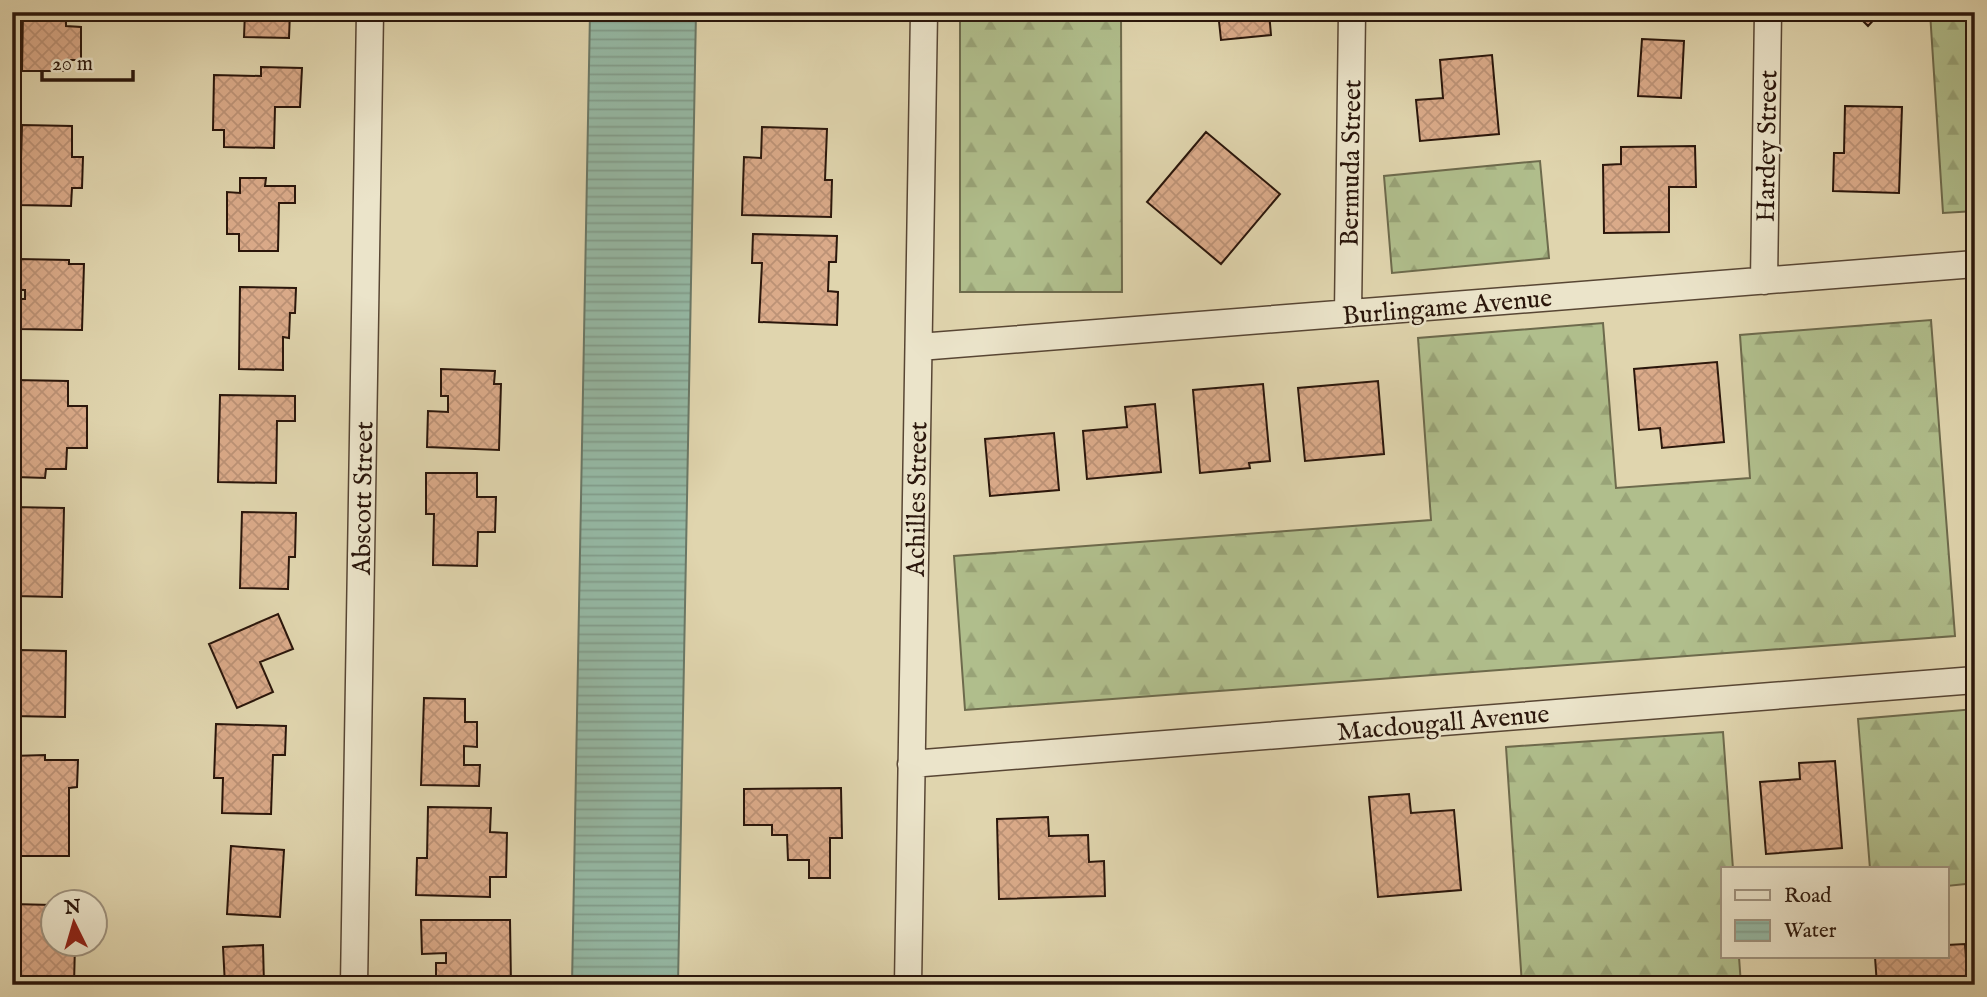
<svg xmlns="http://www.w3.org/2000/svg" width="1987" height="997" font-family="'IM FELL English',serif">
	<defs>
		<pattern id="forest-firs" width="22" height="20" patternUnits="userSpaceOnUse" patternTransform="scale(1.75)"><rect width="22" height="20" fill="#b0be8c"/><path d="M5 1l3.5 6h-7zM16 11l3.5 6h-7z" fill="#98a377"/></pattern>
		<pattern id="water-rules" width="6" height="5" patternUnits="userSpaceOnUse" patternTransform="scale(1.75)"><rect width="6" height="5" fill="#95b9a5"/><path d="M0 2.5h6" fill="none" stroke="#819e8d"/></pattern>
		<pattern id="building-cross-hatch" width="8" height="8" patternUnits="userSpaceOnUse" patternTransform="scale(1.75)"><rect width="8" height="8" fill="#dbab8a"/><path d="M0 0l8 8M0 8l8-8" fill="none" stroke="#bc9276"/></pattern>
	</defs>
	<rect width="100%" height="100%" fill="#e0d5ae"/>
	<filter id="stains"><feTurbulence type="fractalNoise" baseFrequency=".00286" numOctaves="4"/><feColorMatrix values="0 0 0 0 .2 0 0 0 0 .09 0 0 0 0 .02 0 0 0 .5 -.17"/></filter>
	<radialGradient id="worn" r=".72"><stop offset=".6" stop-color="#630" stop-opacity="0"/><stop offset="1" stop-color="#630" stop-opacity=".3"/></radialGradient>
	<!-- forest -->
	<path fill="url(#forest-firs)" stroke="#6d6a4c" stroke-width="2" d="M960 12H1121L1122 292H960Z
		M1930 12H1975V211L1943 213Z
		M1540 161 1549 258 1392 273 1384 176Z
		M1931 320 1955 636 965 710 954 556 1431 520 1418 338 1603 323 1616 488 1750 478 1740 335Z
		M1975 709V883L1947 886V869H1870L1858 719Z
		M1723 732 1733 869H1723V957H1739L1741 985H1522L1506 747Z"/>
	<!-- water -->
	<path fill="url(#water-rules)" stroke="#6a7867" stroke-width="2" d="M590 12H696L678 985H572Z"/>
	<!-- building -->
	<path fill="url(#building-cross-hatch)" stroke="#2a160b" stroke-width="2" d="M23 12H66V26L81 27V60H67L66 71H22Z
		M245 12H290L289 38 244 37Z
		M1218 12H1269L1271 35 1221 40Z
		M1627 12H1687V13L1627 16Z
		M1854 12H1881L1868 26Z
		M1642 39 1684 41 1681 98 1638 96Z
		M1492 55 1499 134 1420 141 1416 100 1443 98 1440 60Z
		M261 67 302 68 300 107H275L274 148 224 147V130H213L214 75 261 76Z
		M1845 106 1902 107 1899 193 1833 191 1834 153H1844Z
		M22 125 72 126V157H83L82 188H72L71 206 16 205 17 158H21Z
		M762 127 827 129 825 180H832L831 217 742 215 744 157 761 158Z
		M1206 132 1280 194 1221 264 1147 202Z
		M1695 146 1696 187H1669V232L1604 233 1603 165 1621 164V147Z
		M240 178H266L265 186H295V203H279L278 251H239V234H227V192L240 193Z
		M753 234 837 236 836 262H829L828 291 838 292 837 325 759 322 762 263H752Z
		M19 259 69 260V264H84L82 330 18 329 19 299H25V290H18Z
		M240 287 296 288 295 313H290L289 338 283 337V370L239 369Z
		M1975 344V402L1971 403 1966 345Z
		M1717 362 1724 442 1662 448 1660 428 1639 430 1634 369Z
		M441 369 495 371 494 384H501L499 450 427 447 428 411 448 412V396H441Z
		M14 380 68 381V406H87V448H67L66 469H46L45 478 16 477V469H12Z
		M1378 381 1384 454 1305 461 1298 388Z
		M1263 384 1270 461 1249 463 1250 468 1200 473 1193 390Z
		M220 395 295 396V421H277L276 483 218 482Z
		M1155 404 1161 472 1087 479 1083 431 1127 427 1125 407Z
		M1054 433 1059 490 990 496 985 439Z
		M426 473H477V497H496L495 532H478L477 566 433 565 434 514H426Z
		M12 507 64 508 62 597 14 596Z
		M242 512 296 513 295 557H289L288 589 240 588Z
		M278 614 293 649 260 662 273 692 237 708 209 644Z
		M19 650 66 651 65 717 12 716V688H18Z
		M424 698 465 699V722H477V747L464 746V765H480L479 786 421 785Z
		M216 724 286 726 285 755H273L271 814 222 813 223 778H214Z
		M45 755V760H78L77 787 69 788V856H17V801H12V756Z
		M1835 761 1842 848 1766 854 1760 782 1800 779 1799 763Z
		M841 788 842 838H830V878H809V860H788L787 835H772V825H744V789Z
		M1409 794 1411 813 1454 810 1461 890 1378 897 1369 797Z
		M428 807 491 808 490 832 507 833 506 877H490V897L416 895 417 858H427Z
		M1048 817 1049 836 1088 835 1089 862 1104 861 1105 896 999 899 997 819Z
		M231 846 284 850 280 917 227 914Z
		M12 904 52 905V944H75L74 985H12Z
		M421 920H510L511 985 436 984V963H446V953L422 954Z
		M1965 944 1968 985H1877L1875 957H1947V945Z
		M263 945 264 985H225L223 947Z"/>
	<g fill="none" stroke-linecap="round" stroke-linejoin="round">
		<!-- minor casing -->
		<g stroke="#584634" stroke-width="29">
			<path id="minor" d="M1764 281 1768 12
				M1348 313 1352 12
				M919 347 1975 264
				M911 764 1975 680
				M354 985 370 12
				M908 985 924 12"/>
		</g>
		<!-- minor -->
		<use href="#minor" stroke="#ebe4ca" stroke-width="26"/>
	</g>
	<g text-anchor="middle" stroke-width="5" stroke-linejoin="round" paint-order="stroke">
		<!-- street labels -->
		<g font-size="26" fill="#2a160b" stroke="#ebe4ca">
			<text transform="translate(1766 146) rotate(-89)" y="9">Hardey Street</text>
			<text transform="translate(1350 163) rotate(-89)" y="9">Bermuda Street</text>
			<text transform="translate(1447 306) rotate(-5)" y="9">Burlingame Avenue</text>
			<text transform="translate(362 498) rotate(-89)" y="9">Abscott Street</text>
			<text transform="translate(916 499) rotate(-89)" y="9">Achilles Street</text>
			<text transform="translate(1443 722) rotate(-5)" y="9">Macdougall Avenue</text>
		</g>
	</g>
	<!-- margin -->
	<rect width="1987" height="997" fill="none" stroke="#e0d5ae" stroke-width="42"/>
	<rect x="14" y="14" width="1959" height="969" fill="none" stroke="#2a160b" stroke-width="3.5"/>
	<rect x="21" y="21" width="1945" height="955" fill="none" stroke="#2a160b" stroke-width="2"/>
	<!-- legend -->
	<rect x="1721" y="867" width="228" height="91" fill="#ebe4ca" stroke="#9e927e" stroke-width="2"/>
	<rect x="1735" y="890" width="35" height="10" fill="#ebe4ca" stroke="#9e927e" stroke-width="2"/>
	<text x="1784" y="902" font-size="21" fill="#2a160b">Road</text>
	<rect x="1735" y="920" width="35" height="21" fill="url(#water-rules)" stroke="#9e927e" stroke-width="2"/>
	<text x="1784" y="937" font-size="21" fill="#2a160b">Water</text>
	<!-- north arrow -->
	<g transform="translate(74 923) rotate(355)"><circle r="33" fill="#ebe4ca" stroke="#9e927e" stroke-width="2"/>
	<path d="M0-5L12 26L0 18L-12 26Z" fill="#8f2418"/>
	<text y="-10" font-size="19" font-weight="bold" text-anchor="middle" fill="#2a160b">N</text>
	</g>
	<!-- scale -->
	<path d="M42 70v10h91v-10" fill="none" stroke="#2a160b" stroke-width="3.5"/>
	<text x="52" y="70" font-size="21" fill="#2a160b" stroke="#ebe4ca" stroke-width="5" paint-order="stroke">20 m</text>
	<rect width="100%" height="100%" filter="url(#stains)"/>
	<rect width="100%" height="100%" fill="url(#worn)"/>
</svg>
